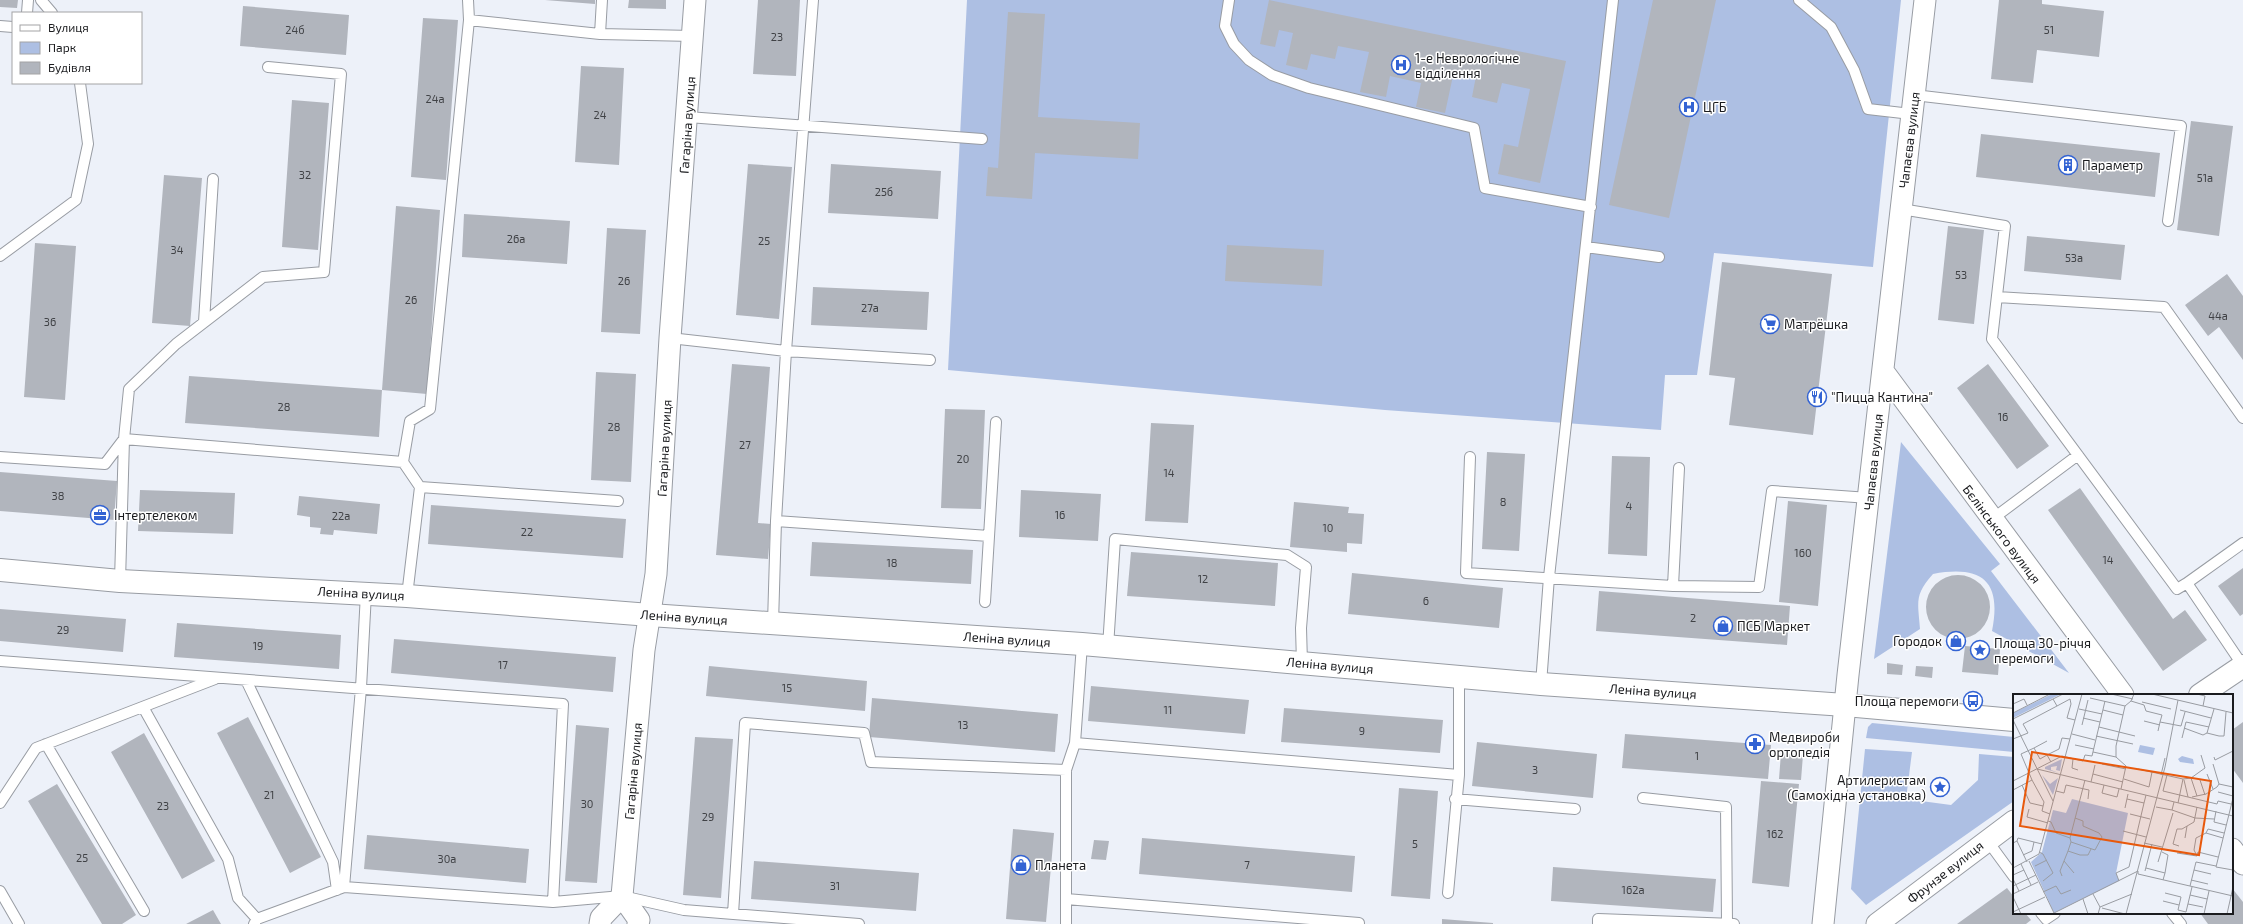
<svg xmlns="http://www.w3.org/2000/svg" width="2243" height="924" font-family="'Exo 2',sans-serif">
	<rect width="100%" height="100%" fill="#edf1f9"/>
	<!-- green -->
	<path fill="#adbfe3" d="M967 0H1901L1873 267 1714 253 1697 375H1665L1661 430 1385 410 948 370Z
		M1901 442 2000 564 1991 571 2069 673 1992 631C2002 581 1982 565 1933 574 1914 595 1918 602 1920 629L1874 659Z
		M1872 723 2014 737V752L1866 738 1868 727Z
		M1865 749 1912 752 1906 799 1951 805 1978 780 1979 754 2014 757V801L1866 905 1851 889Z"/>
	<!-- building -->
	<path fill="#b1b5bd" d="M0 0H18L17 8 0 7Z
		M545 0H595V4Z
		M629 0H666V9L628 8Z
		M758 0H800L796 76 753 74Z
		M1269 0 1566 61 1540 183 1498 174 1504 144 1518 147 1530 89 1502 83 1497 103 1472 97 1476 76 1454 71 1445 113 1416 107 1421 83 1390 76 1386 97 1360 92 1369 52 1338 46 1335 59 1311 54 1307 70 1286 65 1293 33 1279 30 1275 47 1260 44Z
		M1653 0H1716L1669 218 1609 205Z
		M1999 0H2042V4L2104 11 2099 57 2037 50 2033 83 1991 79Z
		M243 6 349 15 346 55 240 46Z
		M1008 12 1045 14 1038 117 1140 123 1138 159 1035 153 1032 199 986 196 988 167 998 168Z
		M423 18 458 20 446 180 411 177Z
		M581 66 624 68 619 165 575 162Z
		M292 100 329 103 318 250 282 247Z
		M2191 121 2233 126 2219 236 2177 230Z
		M1981 134 2160 153 2155 197 1976 177Z
		M748 164 792 167 779 319 736 315Z
		M831 164 941 171 938 219 828 213Z
		M164 175 202 178 190 326 152 323Z
		M396 206 440 210 427 394 382 390Z
		M464 214 570 221 567 264 462 257Z
		M1948 226 1984 230 1974 324 1938 320Z
		M607 228 646 230 640 334 601 332Z
		M2027 236 2125 245 2121 280 2024 271Z
		M35 243 76 246 65 400 24 397Z
		M1227 245 1324 250 1322 286 1225 281Z
		M1722 262 1832 274 1813 435 1729 425 1735 378 1709 375Z
		M2227 274 2243 296V360L2219 327 2208 336 2185 305Z
		M813 287 929 292 927 330 811 325Z
		M732 364 770 367 758 523 771 524 768 559 716 555Z
		M1988 364 2049 446 2017 469 1957 388Z
		M596 372 636 374 631 482 591 480Z
		M189 376 382 390 379 437 185 423Z
		M945 409 985 410 981 509 941 508Z
		M1151 423 1194 425 1188 523 1145 521Z
		M1487 452 1525 454 1519 551 1482 549Z
		M1612 456 1650 457 1647 556 1608 554Z
		M0 472 117 481 114 520 0 511Z
		M2080 488 2173 619 2185 610 2207 640 2163 671 2048 510Z
		M140 490 235 493 233 534 138 531Z
		M1021 490 1101 494 1098 541 1019 537Z
		M299 496 380 504 377 534 334 530 333 535 320 534 321 528 310 527V517L297 515Z
		M1788 501 1827 505 1818 606 1779 602Z
		M1294 502 1349 507 1348 513 1364 514 1362 544 1347 543V552L1290 547Z
		M431 505 626 519 623 558 428 544Z
		M812 542 973 550 971 584 810 576Z
		M1131 552 1278 563 1275 606 1127 596Z
		M2243 568V614L2240 616 2218 586Z
		M1352 573 1503 588 1499 628 1348 614Z
		M1926 607a32 32 0 1 1 64 0a32 32 0 1 1-64 0Z
		M1599 591 1790 606 1787 645 1596 631Z
		M0 609 126 619 123 652 0 641Z
		M177 623 341 635 339 669 174 657Z
		M394 639 616 657 613 692 391 673Z
		M1965 646 2000 649 1998 675 1962 672Z
		M1887 663 1903 665 1902 675 1887 674Z
		M709 666 867 681 865 711 706 696Z
		M1916 666 1933 667 1932 678 1915 676Z
		M1091 686 1249 700 1245 734 1088 721Z
		M872 698 1058 714 1055 752 869 737Z
		M1284 708 1443 720 1440 753 1281 742Z
		M248 717 321 857 290 873 217 733Z
		M2243 722V783L2232 768V730Z
		M576 725 609 728 597 883 565 881Z
		M144 733 215 861 182 879 111 752Z
		M1625 734 1771 745 1768 779 1622 768Z
		M695 737 733 739 721 898 683 895Z
		M1477 742 1597 754 1593 798 1472 786Z
		M1781 753 1803 755 1801 780 1779 779Z
		M1761 781 1799 784 1789 887 1752 883Z
		M57 784 136 915 122 924H102L28 801Z
		M1399 788 1438 791 1430 899 1391 896Z
		M1013 829 1054 833 1046 922 1006 919Z
		M367 835 529 849 526 883 364 869Z
		M1142 838 1355 856 1352 892 1139 874Z
		M1094 840 1109 841 1106 860 1091 859Z
		M754 861 919 873 916 911 751 899Z
		M1553 867 1716 879 1713 912 1551 901Z
		M2007 888 2014 897V913H2025L2031 920 2026 924H1957Z
		M2232 888 2243 902V924H2208L2200 913H2232Z
		M213 910 221 924H186Z
		M1442 919 1493 923V924H1442Z"/>
	<g fill="none" stroke-linecap="round" stroke-linejoin="round">
		<!-- lane casing -->
		<g stroke="#989ca3" stroke-width="12">
			<path id="lane" d="M41 0 52 13
				M1229 0 1225 26 1234 44 1249 60 1272 75 1309 88 1474 128 1485 188 1591 207
				M1799 0 1831 27 1854 70 1868 109 1911 114
				M27 13 28 0
				M469 20 600 34 693 36
				M0 26 13 27
				M600 34 602 0
				M1914 95 2181 126 2168 221
				M688 117 982 139
				M1901 209 2005 226 1992 339 2177 589 2187 583
				M1586 247 1659 257
				M0 256 76 200 88 144 80 83
				M1997 297 2164 307 2243 418
				M204 322 213 179
				M670 338 786 351 930 360
				M0 457 105 464 124 439 403 462 420 487
				M1470 457 1466 573 1673 586 1759 587 1772 491 1869 498
				M403 462 410 421 430 409 469 20 468 0
				M1991 520 2078 455
				M776 521 786 351 813 0
				M2243 543 2187 583 2243 666
				M120 581 124 439 129 389 176 344 263 277 324 272 341 74 268 67
				M1673 586 1679 468
				M407 596 420 487 618 501
				M985 602 996 422
				M773 623 776 521 989 536
				M1108 647 1115 539 1287 555 1306 567 1301 628 1302 663
				M0 661 563 704 553 902
				M246 680 333 862 337 890
				M1541 684 1549 577 1613 0
				M143 707 228 859 238 898 257 919
				M1075 743 1459 775
				M46 744 144 911
				M1643 798 1726 807 1727 923
				M1455 799 1575 809
				M0 803 36 748 215 679
				M1987 840 2014 877
				M344 887 361 688 366 593
				M0 891 19 924
				M1448 893 1459 775V676
				M1066 899 1359 923
				M2041 913 2046 919 2055 913
				M2172 913 2181 924
				M733 914 745 723 864 733 871 762 1066 770
				M254 924 257 919 344 887 553 902 622 896 684 910 859 924
				M1066 924V770L1075 743 1082 644
				M1598 924V919L1734 924"/>
		</g>
		<!-- street casing -->
		<g stroke="#989ca3" stroke-width="23">
			<path id="street" d="M1883 371 2123 695
				M2232 849 2243 864
				M622 896 639 920 638 924
				M600 924 601 918 622 896 644 650 656 574 670 338 695 0
				M1823 924 1848 675 1925 0
				M1877 924 2014 821"/>
		</g>
		<!-- secondary casing -->
		<g stroke="#989ca3" stroke-width="24">
			<path id="secondary" d="M0 570 120 581 407 596 650 615 1082 644 1541 684 1845 705 2014 720
				M2200 695 2243 666"/>
		</g>
		<!-- lane -->
		<use href="#lane" stroke="#fff" stroke-width="10"/>
		<!-- street -->
		<use href="#street" stroke="#fff" stroke-width="21"/>
		<!-- secondary -->
		<use href="#secondary" stroke="#fff" stroke-width="22"/>
	</g>
	<!-- icons -->
	<defs>
		<g id="hospital-ring" transform="scale(1)"><circle r="9.5" fill="#fff" stroke="#3363d3" stroke-width="1.5"/><path d="M-5-5h3v3.5h4V-5h3V5h-3V1.5h-4V5h-3Z" fill="#3363d3"/></g>
		<g id="building-ring" transform="scale(1)"><circle r="9.5" fill="#fff" stroke="#3363d3" stroke-width="1.5"/><path d="M-4-6H4V6H1V3H-1V6H-4ZM-2.5-4.3h1.7v1.8h-1.7ZM.8-4.3h1.7v1.8H.8ZM-2.5-1h1.7V.8h-1.7ZM.8-1h1.7V.8H.8Z" fill="#3363d3"/></g>
		<g id="supermarket-ring" transform="scale(1)"><circle r="9.5" fill="#fff" stroke="#3363d3" stroke-width="1.5"/><path d="M-6-5.5h2.5l.6 2H6L4.5 2H-2.5L-4.4-4H-6ZM-1.5 3.2a1.3 1.3 0 1 0 .1 0ZM3 3.2a1.3 1.3 0 1 0 .1 0Z" fill="#3363d3"/></g>
		<g id="restaurant-ring" transform="scale(1)"><circle r="9.5" fill="#fff" stroke="#3363d3" stroke-width="1.5"/><path d="M-5-6h1v4h1v-4h1v4h1v-4h1v5L-1.5 .5V6h-2V.5L-5-1ZM5-6V6H3V1.5H1.5Q1.5-4 5-6Z" fill="#3363d3"/></g>
		<g id="office-ring" transform="scale(1)"><circle r="9.5" fill="#fff" stroke="#3363d3" stroke-width="1.5"/><path d="M-6-3h4V-5.5h4V-3h4V5H-6ZM-1-4.5V-3h2v-1.5ZM-6 0V1H6V0Z" fill="#3363d3"/></g>
		<g id="shop-ring" transform="scale(1)"><circle r="9.5" fill="#fff" stroke="#3363d3" stroke-width="1.5"/><path d="M-5-2.5h2.3a2.7 3.5 0 0 1 5.4 0H5L5.5 6h-11ZM-1.5-2.5h3a1.5 2.3 0 0 0-3 0Z" fill="#3363d3"/></g>
		<g id="sight-ring" transform="scale(1)"><circle r="9.5" fill="#fff" stroke="#3363d3" stroke-width="1.5"/><path d="M0-6L1.8-2.2L6-1.7L2.9 1.2L3.7 5.4L0 3.3L-3.7 5.4L-2.9 1.2L-6-1.7L-1.8-2.2Z" fill="#3363d3"/></g>
		<g id="bus-ring" transform="scale(1)"><circle r="9.5" fill="#fff" stroke="#3363d3" stroke-width="1.5"/><path d="M-5-6H5V4H4V6H2V4H-2V6H-4V4H-5ZM-3.5-4V0h7V-4ZM-3.5 1.2v1.5H-2V1.2ZM2 1.2v1.5H3.5V1.2Z" fill="#3363d3"/></g>
		<g id="pharmacy-ring" transform="scale(1)"><circle r="9.5" fill="#fff" stroke="#3363d3" stroke-width="1.5"/><path d="M-2-6h4v4h4v4h-4v4h-4v-4h-4v-4h4Z" fill="#3363d3"/></g>
	</defs>
	<g fill-rule="evenodd">
		<use href="#hospital-ring" x="1401" y="65"/>
		<use href="#hospital-ring" x="1689" y="107"/>
		<use href="#building-ring" x="2068" y="165"/>
		<use href="#supermarket-ring" x="1770" y="324"/>
		<use href="#restaurant-ring" x="1817" y="397"/>
		<use href="#office-ring" x="100" y="515"/>
		<use href="#shop-ring" x="1723" y="626"/>
		<use href="#shop-ring" x="1956" y="641"/>
		<use href="#sight-ring" x="1980" y="650"/>
		<use href="#bus-ring" x="1973" y="701"/>
		<use href="#pharmacy-ring" x="1755" y="744"/>
		<use href="#sight-ring" x="1940" y="787"/>
		<use href="#shop-ring" x="1021" y="865"/>
	</g>
	<g text-anchor="middle" stroke-width="3" stroke-linejoin="round" paint-order="stroke">
		<!-- number labels -->
		<g font-size="11" fill="#404246">
			<text x="295" y="34">24б</text>
			<text x="2049" y="34">51</text>
			<text x="777" y="41">23</text>
			<text x="435" y="103">24а</text>
			<text x="600" y="119">24</text>
			<text x="305" y="179">32</text>
			<text x="2205" y="182">51а</text>
			<text x="884" y="196">25б</text>
			<text x="516" y="243">26а</text>
			<text x="764" y="245">25</text>
			<text x="177" y="254">34</text>
			<text x="2074" y="262">53а</text>
			<text x="1961" y="279">53</text>
			<text x="624" y="285">26</text>
			<text x="411" y="304">26</text>
			<text x="870" y="312">27а</text>
			<text x="2218" y="320">44а</text>
			<text x="50" y="326">36</text>
			<text x="284" y="411">28</text>
			<text x="2003" y="421">16</text>
			<text x="614" y="431">28</text>
			<text x="745" y="449">27</text>
			<text x="963" y="463">20</text>
			<text x="1169" y="477">14</text>
			<text x="58" y="500">38</text>
			<text x="1503" y="506">8</text>
			<text x="1629" y="510">4</text>
			<text x="1060" y="519">16</text>
			<text x="341" y="520">22а</text>
			<text x="1328" y="532">10</text>
			<text x="527" y="536">22</text>
			<text x="1803" y="557">160</text>
			<text x="2108" y="564">14</text>
			<text x="892" y="567">18</text>
			<text x="1203" y="583">12</text>
			<text x="1426" y="605">6</text>
			<text x="1693" y="622">2</text>
			<text x="63" y="634">29</text>
			<text x="258" y="650">19</text>
			<text x="503" y="669">17</text>
			<text x="787" y="692">15</text>
			<text x="1168" y="714">11</text>
			<text x="963" y="729">13</text>
			<text x="1362" y="735">9</text>
			<text x="1697" y="760">1</text>
			<text x="1535" y="774">3</text>
			<text x="269" y="799">21</text>
			<text x="587" y="808">30</text>
			<text x="163" y="810">23</text>
			<text x="708" y="821">29</text>
			<text x="1775" y="838">162</text>
			<text x="1415" y="848">5</text>
			<text x="82" y="862">25</text>
			<text x="447" y="863">30а</text>
			<text x="1247" y="869">7</text>
			<text x="835" y="890">31</text>
			<text x="1633" y="894">162а</text>
		</g>
		<!-- poi labels -->
		<g font-size="13" fill="#1b1c1f" stroke="#fff" text-anchor="start">
			<text x="1415" y="63">1-е Неврологічне<tspan x="1415" dy="15">відділення</tspan></text>
			<text x="1703" y="112">ЦГБ</text>
			<text x="2082" y="170">Параметр</text>
			<text x="1784" y="329">Матрёшка</text>
			<text x="1831" y="402">"Пицца Кантина"</text>
			<text x="114" y="520">Інтертелеком</text>
			<text x="1737" y="631">ПСБ Маркет</text>
			<text x="1942" y="646" text-anchor="end">Городок</text>
			<text x="1994" y="648">Площа 30-річчя<tspan x="1994" dy="15">перемоги</tspan></text>
			<text x="1959" y="706" text-anchor="end">Площа перемоги</text>
			<text x="1769" y="742">Медвироби<tspan x="1769" dy="15">ортопедія</tspan></text>
			<text x="1926" y="785" text-anchor="end">Артилеристам<tspan x="1926" dy="15">(Самохідна установка)</tspan></text>
			<text x="1035" y="870">Планета</text>
		</g>
		<!-- street labels -->
		<g font-size="13" fill="#1b1c1f" stroke="#fff">
			<text transform="translate(687 125) rotate(-86)" y="5">Гагаріна вулиця</text>
			<text transform="translate(1909 140) rotate(-83)" y="5">Чапаєва вулиця</text>
			<text transform="translate(664 448) rotate(-87)" y="5">Гагаріна вулиця</text>
			<text transform="translate(1873 462) rotate(-84)" y="5">Чапаєва вулиця</text>
			<text transform="translate(2002 534) rotate(53)" y="5">Бєлінського вулиця</text>
			<text transform="translate(361 593) rotate(3)" y="5">Леніна вулиця</text>
			<text transform="translate(684 617) rotate(4)" y="5">Леніна вулиця</text>
			<text transform="translate(1007 639) rotate(4)" y="5">Леніна вулиця</text>
			<text transform="translate(1330 665) rotate(5)" y="5">Леніна вулиця</text>
			<text transform="translate(1653 691) rotate(4)" y="5">Леніна вулиця</text>
			<text transform="translate(633 771) rotate(-85)" y="5">Гагаріна вулиця</text>
			<text transform="translate(1945 872) rotate(-38)" y="5">Фрунзе вулиця</text>
		</g>
	</g>
	<!-- overview -->
	<g transform="translate(2013 694)">
		<rect width="220" height="220" fill="#edf1f9"/>
		<path d="M39 0H48L0 24V19ZM127 51 142 54 140 61 125 58ZM169 62 180 65 181 70 167 68 165 65ZM49 65 47 77 43 76 44 72 38 73V76L46 79 32 75V73ZM29 81 37 90 45 84 40 101ZM59 105 115 119 103 179 106 187 41 219 18 168 29 158 40 116 53 119Z" fill="#adbfe3"/>
		<path fill="none" stroke="#999ca2" stroke-width="1" d="M98 0 120 5M139 0 220 19M184 0 192 2 190 12M77 4 112 12M40 5 44 12 57 5 58 10 54 24 62 26M118 7 131 11 133 17 149 21 147 28M129 8 158 15M0 10 11 5 14 11M66 15 89 20M201 15 194 39 206 42H211L213 18M90 16 110 21M167 16 198 24M0 19 37 0M70 24 87 28M0 25 50 0M0 26 40 107M131 27 147 31M69 31 75 6M86 33 122 42M171 34 190 41 194 39M145 37 147 28 168 32 172 18M59 40 82 46M83 42 120 50M169 44 173 28 196 33M0 45 15 39 10 30 44 12M62 51 81 55M21 54 34 47M80 58 103 63M34 61 46 55 49 44 57 45M201 63 202 66 220 57M60 65 59 74 65 76M89 70 113 75M24 75 220 122M125 75 170 85 178 84 192 74 188 61M80 80 110 88M194 80 200 95M148 81 152 64M154 81 150 97 204 110 205 107 218 110M178 84 184 102M111 85 136 93 139 78M19 86 31 108 29 117 37 120M171 86 175 103M187 86 192 101M0 87 49 62 70 67 72 61 79 62 92 7M78 88 82 71M206 90 220 93M9 91 17 109 30 112M91 91 89 99 104 103 106 95M108 95 113 72 103 63V52L112 12 118 7 121 0M0 96 19 86 8 60 21 54 27 65 34 61 38 68M43 97 51 99 53 91 76 96 75 105M205 98 220 102M179 103 193 100 204 93 206 90 200 70M220 104 203 173 220 176M114 105 131 109 133 101M165 109 170 85M143 113 159 116 161 108M112 114 115 100M16 115 14 123 35 129M159 116 182 124 201 125M203 117 201 128 213 131M117 120 137 125M35 127 38 128 43 139 57 144 72 86M110 137 133 143M193 139 195 135 211 139M57 144 58 148 82 156 89 143 86 139 70 132V127L62 124M172 144 174 132M4 147 5 144 29 150M58 148 55 157 67 161H75L78 155M0 149 4 147 14 168M131 149 149 153M166 152 160 150 164 135H169L181 128 184 113M55 157 51 167 61 179M26 158 30 160 40 179 30 187M149 158 155 161 152 179M164 159 184 162 185 158 205 163M10 161 19 157 21 148M184 162 181 156 183 144 193 139 210 144M16 167 41 219M145 168 160 119M8 170 18 191M22 172 34 166M0 174 26 160 69 0M133 174 152 179 150 186M181 176 198 180M132 177 139 150M0 181 11 176M49 182 47 177 51 167M0 185 6 197M178 186 195 190M106 187 103 179 116 173 131 109M0 192 23 181M177 192 183 168 203 172M30 198 43 192 48 200 58 196M152 199 168 203 165 216 173 218 179 193M0 200 25 188M80 200 87 213 85 220M177 201 194 205M0 203 8 220M70 205 75 220M150 207 166 211M175 210 190 213M87 213 119 200M89 214 112 220M0 218 32 203M39 220 125 177V180L220 202M113 220 152 73 165 6M191 220 196 197M214 220 220 193"/>
		<path fill="#e8590c" fill-opacity="0.15" stroke="#e8590c" stroke-width="2" d="M19 58 198 87 186 161 7 132Z"/>
		<rect width="220" height="220" fill="none" stroke="#1b1c1f" stroke-width="2"/>
	</g>
	<!-- legend -->
	<rect x="12" y="12" width="130" height="72" fill="#ffffff" stroke="#a4a4a5"/>
	<rect x="20" y="25" width="20" height="6" fill="#ffffff" stroke="#a4a4a5"/>
	<text x="48" y="32" font-size="12" fill="#1b1c1f">Вулиця</text>
	<rect x="20" y="42" width="20" height="12" fill="#adbfe3" stroke="#a4a4a5"/>
	<text x="48" y="52" font-size="12" fill="#1b1c1f">Парк</text>
	<rect x="20" y="62" width="20" height="12" fill="#b1b5bd" stroke="#a4a4a5"/>
	<text x="48" y="72" font-size="12" fill="#1b1c1f">Будівля</text>
</svg>
